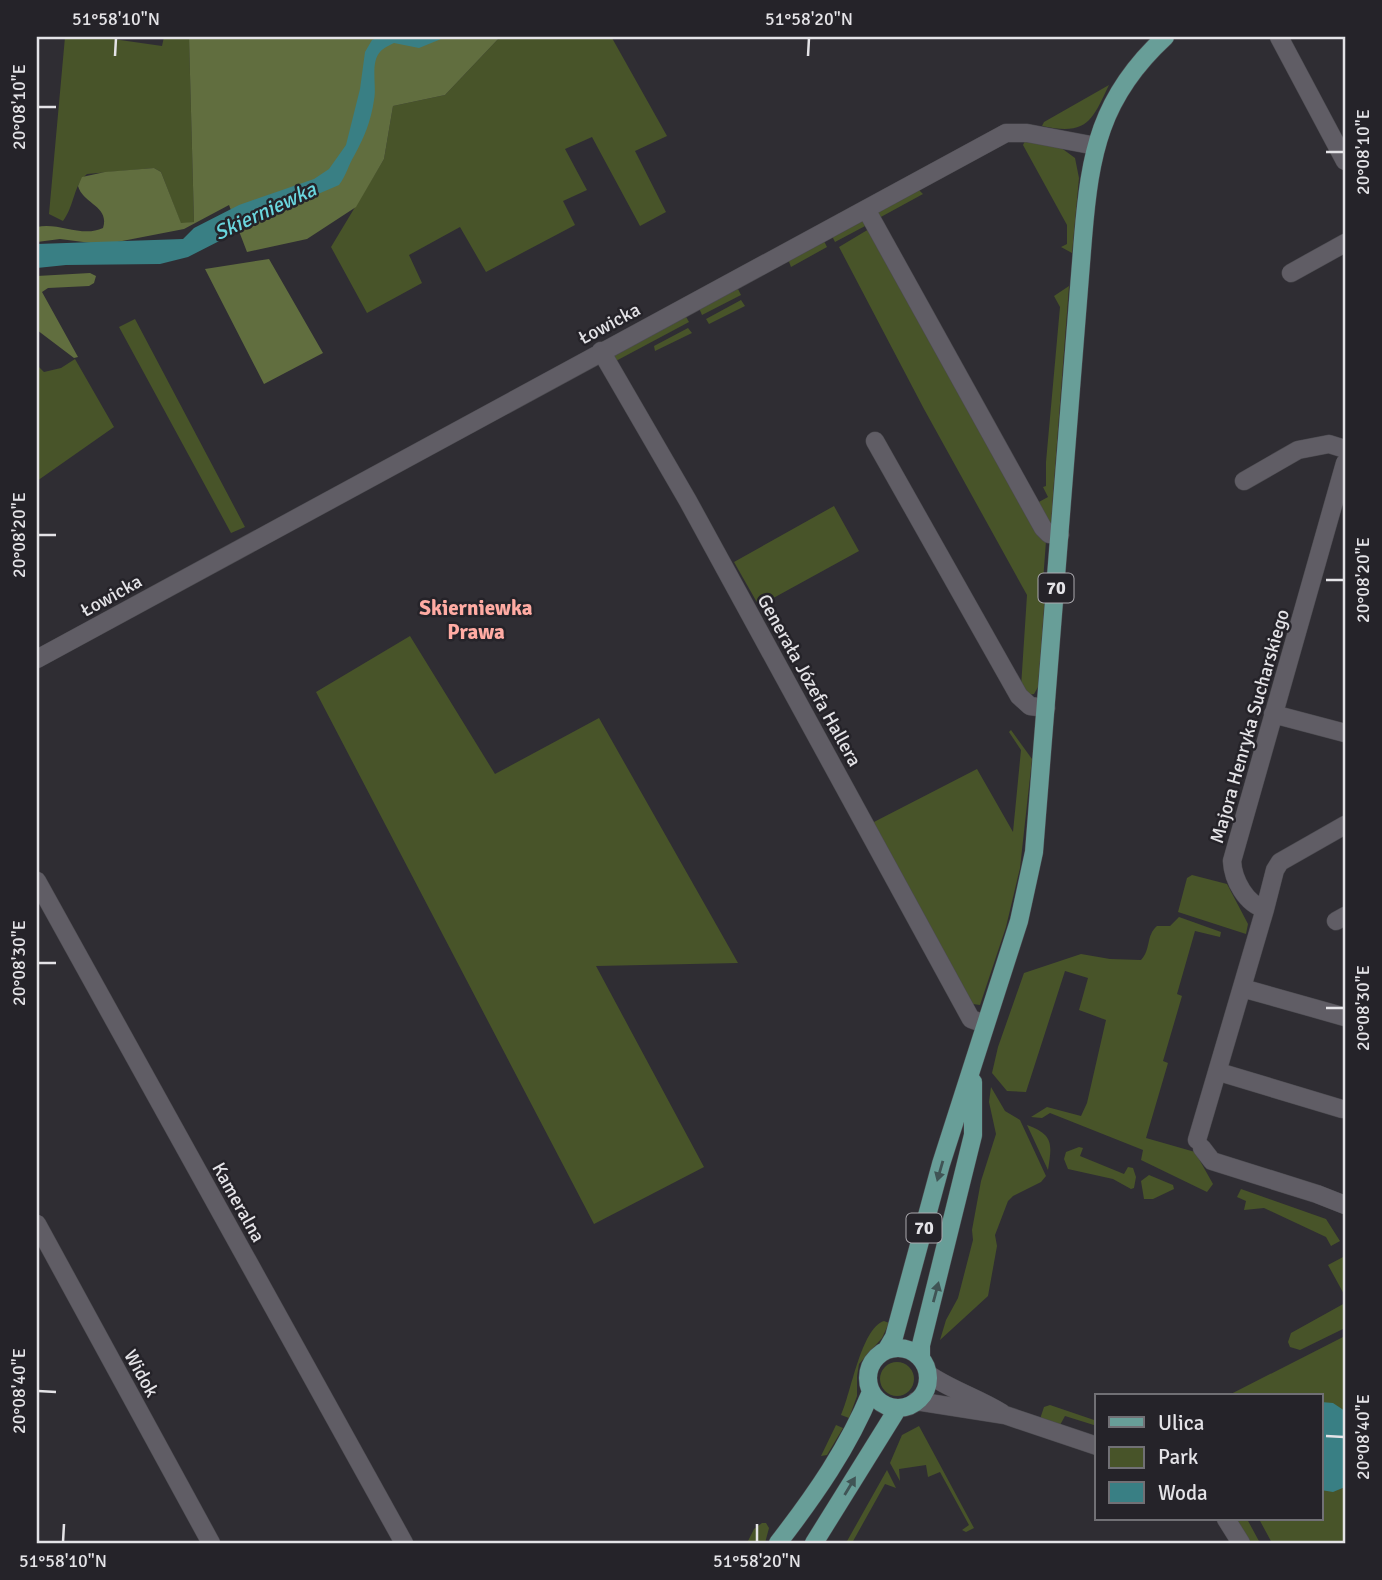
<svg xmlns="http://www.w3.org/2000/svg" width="1382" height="1580" font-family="Signika,sans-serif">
	<rect width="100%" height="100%" fill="#2f2d33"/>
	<!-- green -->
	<path fill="#485429" d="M65 37H99L162 46 164 37H189L194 222 181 224 161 172 154 168 87 174C73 185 75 205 63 221L49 214Z
		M500 37H614L612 38 667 136 635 151 666 212 640 226 592 137 565 149 587 190 563 201 575 225 486 272 460 227 409 255 422 283 367 313 331 247 384 159 393 106 445 95Z
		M1109 85C1092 120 1088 136 1042 126L1044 122Z
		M1025 141 1060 147 1075 158 1079 178 1072 253 1061 247 1067 244V225L1023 145Z
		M918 189 923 194 879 218 877 211Z
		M862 219 867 225 835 242 832 236Z
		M869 229 1046 541 1043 581 1046 582 1038 687 1034 694 1028 695 1021 687 1027 595 924 409 839 247Z
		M824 241 827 247 791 267 788 259Z
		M1069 286 1053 494 1051 526 1037 503 1048 497 1043 487 1046 486V462L1060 307 1054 296Z
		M738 289 741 295 702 315 699 308Z
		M741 300 745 306 709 324 706 319Z
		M685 315 689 322 614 362V353Z
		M135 319 245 527 231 533 119 327Z
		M688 328 692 333 655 351 654 346Z
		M75 359 114 427 37 481V365L44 372 61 368Z
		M834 506 859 551 759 606 734 562Z
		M410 636 495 774 599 718 738 963 596 966 704 1167 594 1224 316 692Z
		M1011 730 1032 759 1020 868 1006 927 980 1005 973 1004 958 980 872 823 977 769 1013 832 1021 750 1009 732Z
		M1192 875 1227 884 1248 924 1246 934 1178 912 1187 878Z
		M1179 917 1221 932 1220 937 1195 931 1177 994 1182 996 1163 1061 1168 1063 1146 1138 1195 1152 1213 1184 1207 1192 1141 1160 1143 1150 1050 1113 1042 1118 1031 1117 1047 1107 1081 1116 1087 1103 1106 1020 1079 1010 1088 978 1065 971 1026 1092 1007 1091 992 1073 998 1047 1024 973 1081 954 1110 959 1141 960C1151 950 1146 935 1157 926H1170Z
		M991 1087 1005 1111 1020 1120 1046 1176 1041 1182 1013 1196 1008 1201 995 1235 997 1246 988 1296 940 1340 946 1320 958 1298 973 1240 972 1230 981 1181 996 1134 989 1102Z
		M1027 1125C1054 1135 1052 1144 1048 1170Z
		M1079 1147 1083 1148 1080 1156 1124 1174 1128 1167 1133 1168 1136 1177 1134 1188 1131 1189 1113 1179 1068 1169 1064 1159 1066 1152Z
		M1149 1175 1173 1185 1174 1189 1153 1199H1144L1141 1181Z
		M1241 1189 1326 1219 1340 1241 1331 1246 1326 1237 1264 1208 1244 1210 1246 1201 1237 1197Z
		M1345 1256V1296L1328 1265Z
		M1345 1303V1328L1300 1350 1290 1347 1288 1342 1291 1333Z
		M884 1321 889 1323 882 1338 859 1364 857 1376V1396L849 1418 841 1415C851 1394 861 1328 884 1321Z
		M1345 1336V1543H1272L1259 1519H1321V1396H1227Z
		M880 1379a17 17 0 1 1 34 0a17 17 0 1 1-34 0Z
		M1050 1405 1097 1421V1426L1065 1416 1060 1425 1040 1419 1044 1407Z
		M836 1425 843 1428 827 1455 821 1456Z
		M919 1426 974 1528 966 1532 962 1530 969 1525 940 1472 928 1477 926 1465 899 1469 900 1481 890 1463 902 1435Z
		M887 1470 896 1488 885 1484 852 1543H846Z
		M1247 1519 1260 1543H1250L1238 1521Z
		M762 1523H766L769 1528 765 1543H747L754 1529Z"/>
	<!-- forest -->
	<path fill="#616e3f" d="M189 37 335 39 336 37H500L445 95 393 106 384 159 356 207 307 239 247 252 229 205 184 229 117 242 91 243 60 239 37 242V227C59 222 82 238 103 228 110 206 83 204 78 186L82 177 105 172 154 168 161 172 181 223 194 222Z
		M269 259 323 353 264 384 205 269Z
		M90 273 96 276 94 283 89 286 48 288 42 292 78 357 74 358 37 330V276Z"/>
	<!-- water -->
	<path fill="#397f84" d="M379 37H446L419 48 394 43C390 45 383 48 380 52 370 63 377 86 374 100 371 121 364 138 354 156 348 166 346 176 339 185L276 212 188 257 160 264 66 265 37 268V244L183 239 194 228 239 205 314 179 329 169 346 145 360 89 365 52 372 40Z
		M1321 1402 1333 1403 1345 1411V1487L1333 1492 1321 1490Z"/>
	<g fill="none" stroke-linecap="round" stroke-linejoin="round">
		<!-- minor casing -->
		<g stroke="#4c4b50" stroke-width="19">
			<path id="minor" d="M1279 37 1345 161
				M866 209 1043 528 1049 534 1060 535
				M1291 273 1345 243
				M601 351 688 501 971 1019 985 1024
				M875 441 1019 696 1030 706 1046 708
				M1244 481 1298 450 1329 444 1345 449
				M37 659 1006 133H1027L1096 146
				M1273 714 1345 733
				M37 881 404 1543
				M1265 909 1275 870 1280 862 1345 825
				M1336 921 1345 916
				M1242 988 1345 1017
				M1219 1072 1342 1109
				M1197 1140 1265 909C1246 904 1233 880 1232 861L1345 463
				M1202 1148 1212 1161 1317 1194 1345 1205
				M37 1224 211 1543
				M928 1374C951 1390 978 1398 1002 1413
				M916 1401 1005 1415 1097 1446
				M1226 1519 1241 1543"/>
		</g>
		<!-- major casing -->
		<g stroke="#4c4b50" stroke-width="19">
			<path id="major" d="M868 1378a30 30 0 1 1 60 0a30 30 0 1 1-60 0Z
				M887 1349 894 1337 941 1164 1019 921 1034 852 1083 238C1090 153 1100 97 1165 37
				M921 1358V1345L973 1135V1082
				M778 1543C815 1495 848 1448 871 1392
				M814 1543 898 1408"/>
		</g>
		<!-- minor -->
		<use href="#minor" stroke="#605d65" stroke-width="18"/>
		<!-- major -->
		<use href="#major" stroke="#689e98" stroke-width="18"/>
	</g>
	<!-- one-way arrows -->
	<defs><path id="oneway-solid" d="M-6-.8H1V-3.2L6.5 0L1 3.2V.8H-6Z" transform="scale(1.75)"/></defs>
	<g fill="#405455">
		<use href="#oneway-solid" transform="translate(940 1171) rotate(106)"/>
		<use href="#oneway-solid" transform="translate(936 1292) rotate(-75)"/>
		<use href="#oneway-solid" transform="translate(850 1486) rotate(-59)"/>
	</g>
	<!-- ticks -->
	<path fill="none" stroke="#e4e3e7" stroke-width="2.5" d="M115 56 116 38M808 56 809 38M38 107H56M1326 152H1344M38 535H56M1326 580H1344M38 963H56M1326 1008H1344M38 1391 56 1392M1326 1436 1344 1437M63 1542 64 1524M757 1542V1524"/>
	<g text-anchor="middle" stroke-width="5" stroke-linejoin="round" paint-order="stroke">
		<!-- shield labels -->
		<g fill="#252329" stroke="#aba9ae" stroke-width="2">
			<rect x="1038.5" y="573.5" width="35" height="29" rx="5"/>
			<rect x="906.5" y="1213.5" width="35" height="29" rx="5"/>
		</g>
		<g font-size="18" font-weight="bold" fill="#e4e3e7">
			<text x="1056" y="594">70</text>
			<text x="924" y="1234">70</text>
		</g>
		<!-- street labels -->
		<g font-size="19" fill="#e4e3e7" stroke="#252329">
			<text transform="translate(609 323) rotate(-28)" y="7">Łowicka</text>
			<text transform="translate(111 595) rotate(-29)" y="7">Łowicka</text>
			<text transform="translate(810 680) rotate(61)" y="7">Generała Józefa Hallera</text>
			<text transform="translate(1249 726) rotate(-74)" y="7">Majora Henryka Sucharskiego</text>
			<text transform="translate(239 1202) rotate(61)" y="7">Kameralna</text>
			<text transform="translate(142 1373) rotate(61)" y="7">Widok</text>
		</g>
		<!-- water labels -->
		<g font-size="21" font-style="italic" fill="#6ad6de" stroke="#252329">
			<text transform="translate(265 211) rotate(-25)" y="7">Skierniewka</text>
		</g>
		<!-- neighbourhood labels -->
		<g font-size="21" font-weight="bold" fill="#ffaba3" stroke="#252329">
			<text x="476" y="615">Skierniewka<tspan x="476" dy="24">Prawa</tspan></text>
		</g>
	</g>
	<!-- border -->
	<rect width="1382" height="1580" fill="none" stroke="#252329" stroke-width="77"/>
	<!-- legend -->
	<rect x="1095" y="1394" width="228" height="126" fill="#252329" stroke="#717075" stroke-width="2"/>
	<rect x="1109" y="1417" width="35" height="10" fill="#689e98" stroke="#717075" stroke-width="2"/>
	<text x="1158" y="1430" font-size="21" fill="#e4e3e7">Ulica</text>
	<rect x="1109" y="1447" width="35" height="21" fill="#485429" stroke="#717075" stroke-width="2"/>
	<text x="1158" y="1464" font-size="21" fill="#e4e3e7">Park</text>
	<rect x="1109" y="1482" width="35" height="21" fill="#397f84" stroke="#717075" stroke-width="2"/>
	<text x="1158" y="1500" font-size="21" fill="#e4e3e7">Woda</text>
	<rect x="38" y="38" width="1306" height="1504" fill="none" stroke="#e4e3e7" stroke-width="2.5"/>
	<g font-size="18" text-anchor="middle" fill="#e4e3e7">
		<text x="116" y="25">51°58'10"N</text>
		<text x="809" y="25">51°58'20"N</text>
		<text transform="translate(19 107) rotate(-90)" y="6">20°08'10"E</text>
		<text transform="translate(1363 152) rotate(-90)" y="6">20°08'10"E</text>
		<text transform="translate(19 535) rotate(-90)" y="6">20°08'20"E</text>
		<text transform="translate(1363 580) rotate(-90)" y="6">20°08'20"E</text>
		<text transform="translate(19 963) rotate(-90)" y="6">20°08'30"E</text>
		<text transform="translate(1363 1008) rotate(-90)" y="6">20°08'30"E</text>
		<text transform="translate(19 1391) rotate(-90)" y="6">20°08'40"E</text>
		<text transform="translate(1363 1437) rotate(-90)" y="6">20°08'40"E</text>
		<text x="63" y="1567">51°58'10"N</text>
		<text x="757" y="1567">51°58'20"N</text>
	</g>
</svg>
